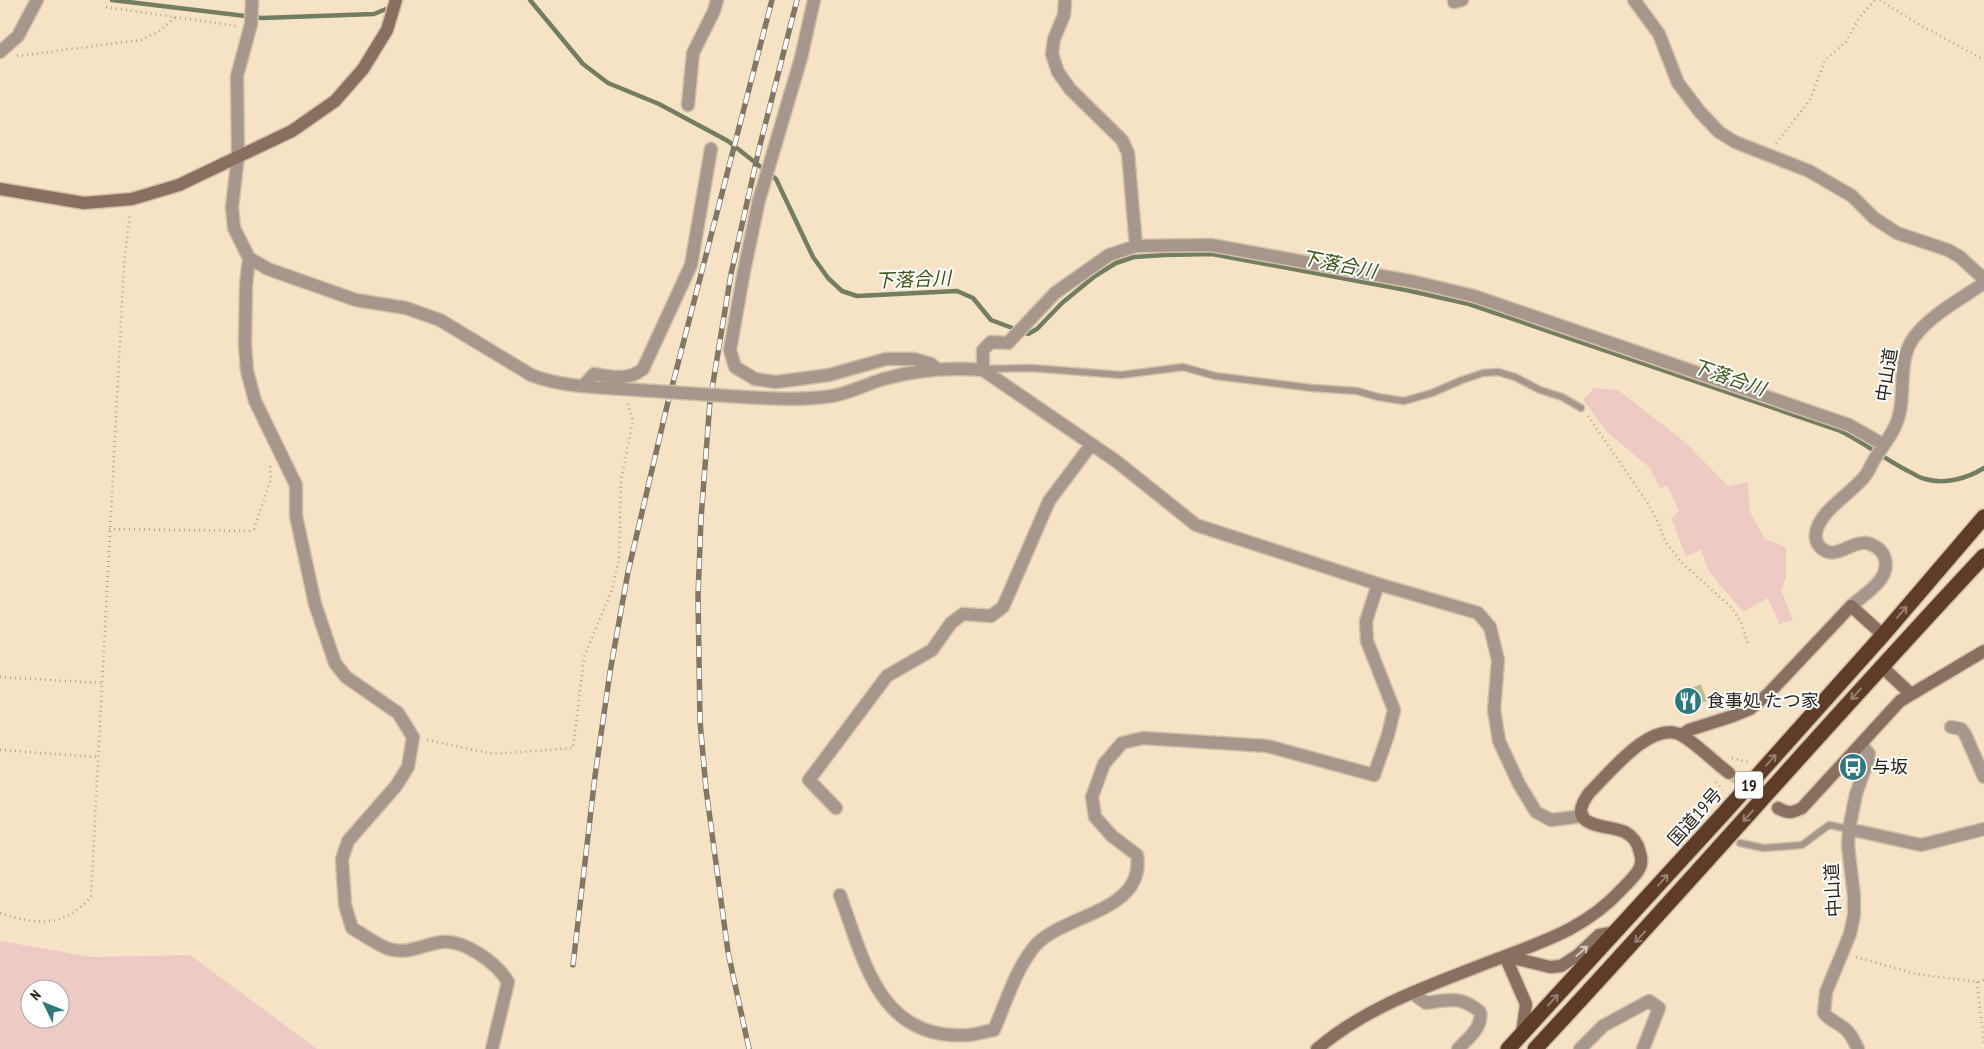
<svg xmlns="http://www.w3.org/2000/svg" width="1984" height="1049" font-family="'PT Sans Narrow','Noto Sans JP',sans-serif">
	<rect width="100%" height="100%" fill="#f6e3c6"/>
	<!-- green -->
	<path fill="#eecac5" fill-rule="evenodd" d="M1594 388 1618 390 1685 442 1728 486 1748 482 1750 512 1765 539 1786 547V578L1781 590 1793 620 1779 624 1768 598 1743 612 1708 570 1701 550 1686 556 1671 518 1679 511 1667 486 1660 488 1649 467 1608 433 1583 400Z
		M0 941 92 957 190 955 317 1049H0ZM30 989H60V1019H30Z"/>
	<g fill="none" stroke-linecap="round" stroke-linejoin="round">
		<!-- stream -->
		<path stroke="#737d5f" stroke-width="4.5" d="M112 0 262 18 374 14 391 7
			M530 0 583 64 608 83 659 104 728 141 776 179 813 257 828 278 842 291 857 296 957 291 973 298 991 320 1028 334 1037 329 1062 303 1095 276 1116 263 1134 257 1165 255 1212 254 1406 290 1469 304 1838 430C1862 441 1883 458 1908 471 1913 473 1919 478 1925 479 1945 485 1968 478 1984 468"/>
	</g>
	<!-- building -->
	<path fill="#c0bc90" d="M1701 684 1707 701 1682 710 1676 694Z"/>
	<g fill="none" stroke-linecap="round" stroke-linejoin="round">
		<!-- secondary-tunnel -->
		<path stroke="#cdbca3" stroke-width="12" stroke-dasharray="12 6" stroke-linecap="butt" d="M1729 773 1778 808"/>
		<!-- lane casing -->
		<g stroke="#d1c0a7" stroke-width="9">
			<path id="lane" d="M985 369 1031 368 1121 375 1183 367 1215 376 1312 388 1357 391 1378 397 1404 401 1432 393 1462 380 1483 373 1498 372 1515 377 1540 390 1562 397 1581 408
				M1740 843 1764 848 1802 845 1829 825 1849 829"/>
		</g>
		<!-- street casing -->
		<g stroke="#d1c0a7" stroke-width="15">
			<path id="street" d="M252 0 251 24 237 76 238 156 232 207 234 228 249 258 268 269 356 300 406 308 440 320 531 375C564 388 602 387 638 390
				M814 0 801 58 759 200 744 271 730 350 735 367 755 379 776 382 829 375 886 359H914L931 364 937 369
				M1065 0 1064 15 1054 39 1052 54 1058 72 1070 89 1122 140 1128 153 1136 246
				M1634 0 1659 34 1678 83 1700 112 1719 132 1735 142 1809 171 1852 196 1874 218 1897 233 1948 250 1960 257 1984 279
				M1454 2 1462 0
				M0 52 18 36 37 0
				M688 105 693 53 714 11 717 0
				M249 258 246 285 245 345 247 371 255 401 296 485V516L315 604 335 663 346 677 398 713 413 737 408 767 396 786 348 841 342 859 345 905 352 928C364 935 377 945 389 949 408 955 424 944 442 942 465 940 497 963 508 982L492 1049
				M983 370V350L991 342 1008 343 1055 293 1109 255 1136 246 1211 245 1415 282 1474 296 1849 425 1884 445
				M583 386 594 374C612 377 628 381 643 369L691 265 711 149
				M728 396C763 398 798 401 832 396 850 393 866 384 884 379 916 370 949 367 983 370L1116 461 1196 525 1378 584 1478 613 1490 627 1498 660 1494 710 1499 741 1519 784 1536 812 1551 820 1583 816
				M1851 606C1866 593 1893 578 1884 556 1881 549 1873 544 1866 543 1850 541 1835 562 1820 547 1817 544 1815 538 1816 533 1819 511 1852 493 1865 476 1869 471 1871 465 1874 460 1881 448 1891 437 1896 424 1908 397 1895 361 1915 336 1932 314 1961 299 1984 283
				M1951 727 1961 729 1965 734 1984 777
				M836 808 809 780 887 676 932 650 951 623 963 614 991 616 1003 607 1049 501 1091 445
				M1849 829 1921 845 1984 829
				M840 895C864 960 879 1041 968 1035 976 1035 986 1031 994 1030 1006 1002 1015 971 1034 947 1063 913 1146 913 1137 855L1112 836 1095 817 1092 797 1104 764 1122 743 1143 738 1267 746 1374 775 1388 735 1394 710 1367 641 1366 621 1378 584
				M1412 993 1426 1003C1448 1000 1461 995 1480 1012 1483 1028 1468 1038 1458 1049
				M1580 1049 1603 1026 1649 1001 1659 1008 1643 1049
				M1858 1049C1854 1041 1851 1033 1844 1028 1837 1022 1829 1020 1824 1013L1826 992 1850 934 1854 915V896L1848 846 1849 829 1856 794 1868 760 1869 754 1861 744"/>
		</g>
		<!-- secondary casing -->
		<g stroke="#d1c0a7" stroke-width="15">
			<path id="secondary" d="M0 189 84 203 132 199 179 185 292 131 335 101 363 69 387 30 396 0
				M1881 666 1911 694
				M1681 735 1689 730 1733 716 1750 709 1768 694 1851 606 1883 635
				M1778 808C1788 814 1792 813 1802 808L1900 701 1984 651
				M1505 956 1550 967 1561 966 1578 955 1599 935 1616 932
				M1505 956 1526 1004 1522 1033
				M1317 1049C1367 1006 1431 985 1492 961 1542 942 1586 929 1623 888 1628 883 1634 877 1638 871 1642 865 1642 859 1640 853 1638 843 1634 837 1625 832 1607 824 1563 829 1589 793 1608 775 1651 719 1681 735 1697 744 1714 762 1729 773"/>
		</g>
		<!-- highway casing -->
		<g stroke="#d1c0a7" stroke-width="18">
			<path id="highway" d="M1508 1049 1724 813 1883 635 1984 517
				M1535 1049C1687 886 1832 718 1984 556"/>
		</g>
		<!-- path -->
		<path stroke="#afa08a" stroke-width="2.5" stroke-dasharray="1 4" stroke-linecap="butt" d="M1880 0 1915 22 1984 60
			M106 7 236 26
			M17 56 141 40 158 32 177 16
			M1776 143 1810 100 1825 60 1846 42 1859 18 1875 0
			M1588 416 1647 502 1658 522 1665 541 1679 560 1732 608 1742 624 1748 645
			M109 529 249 531 254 529 271 479 270 464
			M0 677 103 683
			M427 740 494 754 573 748 584 657 612 590 619 559 621 481 633 420 627 403
			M0 750 97 757
			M1732 758 1748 762
			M1716 782 1723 790
			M0 913C37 925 63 928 91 897L124 264 130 213
			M1856 957 1916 974 1977 982 1984 980
			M1977 982 1984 1044"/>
		<!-- lane -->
		<use href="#lane" stroke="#a7968b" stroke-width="6"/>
		<!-- street -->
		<use href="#street" stroke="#a7968b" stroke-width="12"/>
		<!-- secondary -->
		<use href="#secondary" stroke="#886f60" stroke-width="12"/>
		<!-- highway -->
		<use href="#highway" stroke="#5e3c27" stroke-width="15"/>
		<!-- rail casing -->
		<g stroke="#837764" stroke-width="5.5">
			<path id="rail" d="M573 965 595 776 610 672 628 572 667 406 772 0
				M749 1049 728 952 706 789 700 721 698 596 701 519 710 401 731 274 759 149 797 0"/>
		</g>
		<!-- rail -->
		<use href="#rail" stroke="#fff" stroke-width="4" stroke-dasharray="11" stroke-linecap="butt"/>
		<!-- street-bridge casing -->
		<g stroke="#d1c0a7" stroke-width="15" stroke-linecap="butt">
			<path id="street-bridge" d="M638 390 728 396"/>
		</g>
		<!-- street-bridge -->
		<use href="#street-bridge" stroke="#a7968b" stroke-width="12"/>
	</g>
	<!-- one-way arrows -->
	<defs><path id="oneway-shaft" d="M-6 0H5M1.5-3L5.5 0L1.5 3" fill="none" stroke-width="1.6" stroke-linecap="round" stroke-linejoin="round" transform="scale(1.25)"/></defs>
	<g stroke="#968073">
		<use href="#oneway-shaft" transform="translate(1902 612) rotate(-49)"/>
		<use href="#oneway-shaft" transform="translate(1856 694) rotate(132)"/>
		<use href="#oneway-shaft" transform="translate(1771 760) rotate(-48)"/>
		<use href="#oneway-shaft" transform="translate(1748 816) rotate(132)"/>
		<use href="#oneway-shaft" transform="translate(1663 880) rotate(-48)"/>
		<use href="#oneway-shaft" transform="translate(1640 937) rotate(133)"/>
		<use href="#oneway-shaft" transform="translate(1553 1000) rotate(-47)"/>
	</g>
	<use stroke="#cfc5bf" href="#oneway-shaft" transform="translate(1582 951) rotate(-42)"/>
	<!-- icons -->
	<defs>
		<g id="restaurant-disc" transform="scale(1.4375)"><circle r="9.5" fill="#2f787e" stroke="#fff"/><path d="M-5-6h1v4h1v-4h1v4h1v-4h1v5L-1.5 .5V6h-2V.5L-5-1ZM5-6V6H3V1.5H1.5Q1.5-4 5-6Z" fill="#fff"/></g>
		<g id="bus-disc" transform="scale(1.4375)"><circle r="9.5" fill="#2f787e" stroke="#fff"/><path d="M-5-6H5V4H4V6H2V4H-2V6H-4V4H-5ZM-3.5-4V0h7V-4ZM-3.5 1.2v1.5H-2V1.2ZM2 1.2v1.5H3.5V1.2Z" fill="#fff"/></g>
	</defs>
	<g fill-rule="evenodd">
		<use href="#restaurant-disc" x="1688" y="701"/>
		<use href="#bus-disc" x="1853" y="767"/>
	</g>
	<g text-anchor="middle" stroke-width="4" stroke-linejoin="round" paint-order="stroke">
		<!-- shield labels -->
		<rect fill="#fff" stroke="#69645d" stroke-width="1" x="1735" y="771.5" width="28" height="27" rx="4"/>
		<g font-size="16" font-weight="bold" fill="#292218">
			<text x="1749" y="791">19</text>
		</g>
		<!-- street labels -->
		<g font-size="18" fill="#292218" stroke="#fff">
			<text transform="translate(1887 375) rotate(-81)" y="6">中山道</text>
			<text transform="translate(1695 817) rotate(-48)" y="6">国道19号</text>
			<text transform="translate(1833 890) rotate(-93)" y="6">中山道</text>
		</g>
		<!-- poi labels -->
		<g font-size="18" fill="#292218" stroke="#fff" text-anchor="start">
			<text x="1707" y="707">食事処 たつ家</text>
			<text x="1872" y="773">与坂</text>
		</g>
		<!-- water labels -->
		<g font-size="19" font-style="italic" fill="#3a5015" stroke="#fff">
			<text transform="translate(1339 264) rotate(11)" y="7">下落合川</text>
			<text transform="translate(913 279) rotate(-2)" y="7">下落合川</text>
			<text transform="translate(1729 377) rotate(19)" y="7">下落合川</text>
		</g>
	</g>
	<!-- north arrow -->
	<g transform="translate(45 1004) rotate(313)"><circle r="24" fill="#ffffff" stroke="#a9a7a3"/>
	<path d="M0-4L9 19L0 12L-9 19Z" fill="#2f787e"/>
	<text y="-8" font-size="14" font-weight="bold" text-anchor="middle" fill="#292218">N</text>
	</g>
</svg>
